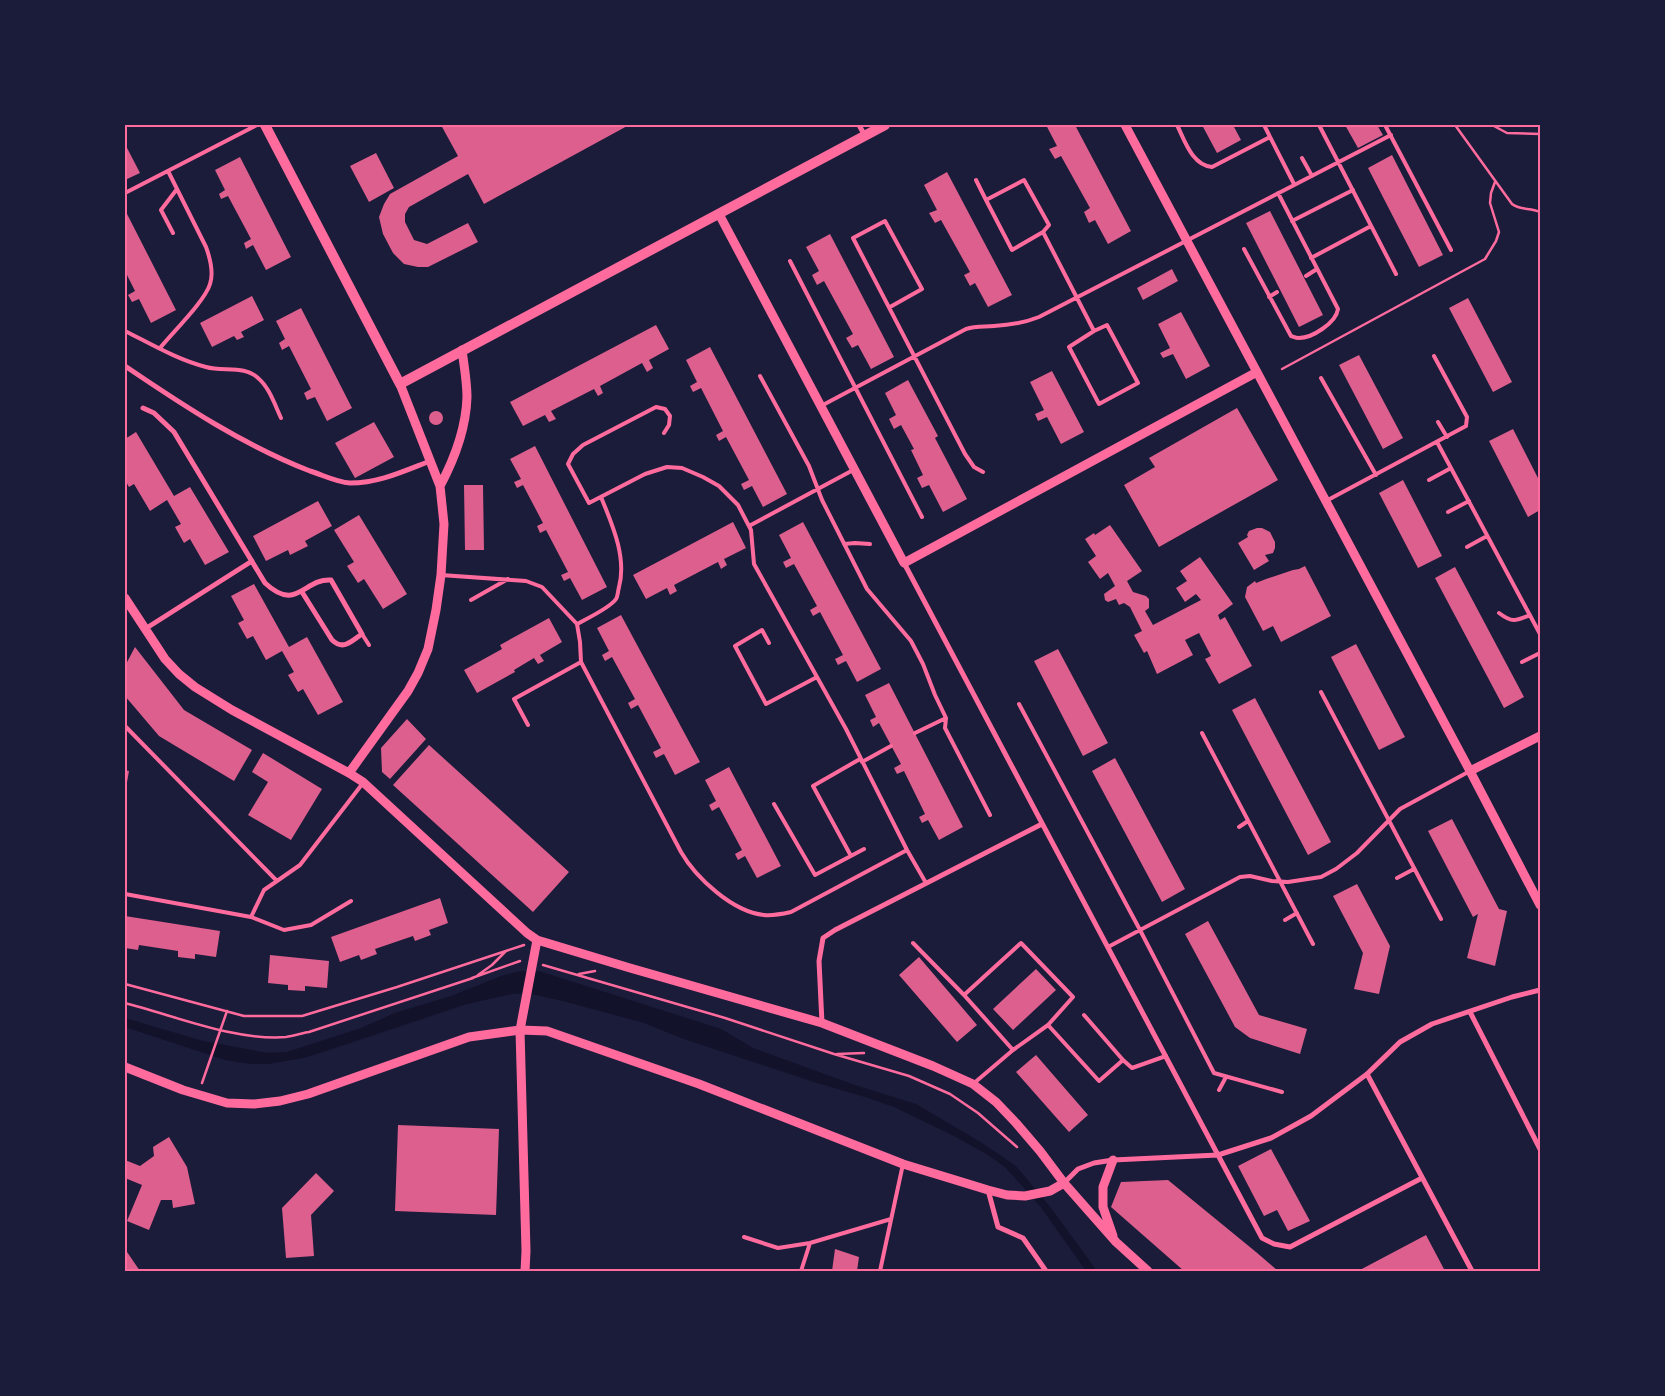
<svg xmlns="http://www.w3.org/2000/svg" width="1665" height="1396" font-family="'DM Sans',sans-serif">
	<rect width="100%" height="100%" fill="#1b1b3a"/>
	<!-- water -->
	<path fill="#12122b" d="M521 971H539L721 1029 753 1048 852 1084 916 1104 982 1143 1016 1166 1051 1208 1097 1271H1086L1040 1206 1005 1167 988 1155 956 1137 894 1107 865 1097 814 1082 681 1038 644 1023 563 1001 531 994H513L493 998 464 1005 329 1050 304 1058 268 1064H250L225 1060 125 1027V1018L203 1041 268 1053 287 1052 361 1028 395 1013 451 996 501 976Z"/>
	<!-- building -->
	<path fill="#dd5f8e" d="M441 125H629L484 204 468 174 409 207 405 214V222L414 240 427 244 468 223 478 242 428 267H418L404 264 393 253 383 234 379 217 384 204 390 194 458 156Z
		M1046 125H1075L1131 231 1108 244 1095 220 1089 223 1084 212 1090 208 1061 156 1055 159 1049 149 1057 146Z
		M1202 125H1233L1241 140 1217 153Z
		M1345 125H1377L1383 135 1358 148Z
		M125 144 140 173 125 180Z
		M376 153 394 188 369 202 350 166Z
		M1392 155 1443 255 1419 267 1368 168Z
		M240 157 291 257 266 270 253 245 246 249 244 243 251 239 228 196 221 199 219 194 225 190 215 170Z
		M947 172 1012 295 988 307 975 283 970 286 964 275 970 272 941 220 935 223 929 213 937 210 924 185Z
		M125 210 176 310 151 323 139 299 132 302 128 295 135 291 125 271Z
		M1270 211 1323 315 1299 327 1246 223Z
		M830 234 894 357 871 369 858 345 852 348 846 338 853 334 824 281 817 285 812 275 819 271 806 247Z
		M1172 269 1178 281 1143 300 1137 288Z
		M252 296 264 320 241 332 244 337 237 340 234 336 212 347 200 323Z
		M1468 298 1512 382 1493 392 1449 308Z
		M301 308 352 408 327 421 315 397 307 400 304 393 311 389 289 346 282 350 279 343 285 339 276 321Z
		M1181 312 1210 366 1186 379 1173 354 1163 358 1160 353 1170 348 1158 324Z
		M656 325 669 349 649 360 653 368 647 372 642 363 600 386 603 393 598 396 594 389 551 411 556 419 549 422 545 415 523 426 510 402Z
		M710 347 787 494 763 507 752 486 744 490 741 484 749 480 726 437 719 441 716 435 723 431 701 388 693 392 690 386 697 382 686 360Z
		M1359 355 1403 438 1383 449 1339 365Z
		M1052 371 1084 432 1061 444 1047 417 1038 421 1035 414 1044 410 1030 382Z
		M908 380 938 436 935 438 967 499 943 512 929 485 922 488 917 478 923 475 911 450 914 449 901 425 894 429 889 419 896 415 885 393Z
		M1237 408 1278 480 1159 547 1124 485 1155 467 1149 458Z
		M429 418a7 7 0 1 1 14 0a7 7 0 1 1-14 0Z
		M374 422 394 457 355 478 335 443Z
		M1513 429 1540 482V510L1528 517 1489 441Z
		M136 432 174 496 190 487 229 552 205 565 190 539 184 543 175 527 181 524 167 500 150 511 134 484 129 487 125 480V439Z
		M535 446 607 587 582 600 570 578 564 581 561 575 568 572 546 530 540 533 537 526 543 523 523 485 517 488 514 482 521 479 510 459Z
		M1403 480 1442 556 1418 568 1379 493Z
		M464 485H483L484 550H465Z
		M318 501 332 526 305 541 308 546 290 555 288 550 266 561 253 536Z
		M359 515 407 594 383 609 364 579 358 583 347 566 354 562 334 530Z
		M733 522 746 548 724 559 727 565 721 569 718 562 674 585 677 591 670 595 667 588 646 599 633 575Z
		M803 522 881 669 857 682 846 661 838 665 835 659 843 655 820 612 813 616 810 610 817 606 794 564 786 568 783 562 791 558 779 535Z
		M1110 525 1142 571 1127 581 1133 592 1146 596 1149 599V608L1145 611 1153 625 1201 600 1196 594 1185 602 1176 588 1187 581 1180 571 1200 557 1233 604 1218 615 1220 620 1225 617 1252 666 1219 684 1205 659 1211 656 1199 633 1185 640 1193 655 1157 674 1147 651 1144 653 1134 635 1142 631 1130 607 1124 603 1119 605 1116 599 1108 602 1105 600 1104 594 1115 586 1108 573 1100 579 1088 562 1096 556 1085 539 1094 533 1095 535Z
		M1257 528H1262L1270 532 1275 542V548L1273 553 1265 555 1269 561 1254 570 1238 543 1248 537 1247 535 1249 531Z
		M1305 566 1331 616 1281 642 1273 626 1263 631 1245 597 1247 587 1255 581 1256 583 1266 579 1293 570 1299 569Z
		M1455 567 1524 697 1504 708 1435 578Z
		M254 584 289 647 307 637 343 702 318 715 303 689 298 692 288 675 294 672 282 651 266 660 253 636 247 639 238 623 244 620 231 596Z
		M621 615 700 762 675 775 664 754 656 758 653 752 661 748 638 705 631 709 628 703 635 699 612 657 605 661 602 655 609 651 597 628Z
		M549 618 562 642 540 655 544 661 538 664 534 658 514 670 515 672 477 693 464 670 502 649 500 645Z
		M1356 644 1405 737 1379 750 1331 657Z
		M135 647 184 710 252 750 234 781 159 736 125 696V666Z
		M1058 649 1108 743 1083 756 1034 661Z
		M889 683 963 827 939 840 928 820 922 823 919 817 925 814 904 771 897 774 894 768 901 764 879 723 873 727 870 720 876 717 865 695Z
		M1255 698 1331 842 1308 855 1232 710Z
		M407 719 426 739 390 779 382 772 381 748Z
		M429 745 569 872 533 912 393 785Z
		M263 753 322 789 291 840 248 815 268 782 252 772Z
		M1115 758 1185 889 1162 902 1092 771Z
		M729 767 781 866 757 878 745 856 738 860 735 854 742 850 719 807 712 811 709 805 716 801 705 780Z
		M125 770 129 771 126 788H125Z
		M1452 819 1499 909 1507 911 1495 966 1467 958 1478 914 1473 917 1428 831Z
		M1357 884 1390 946 1379 994 1354 989 1363 953 1333 896Z
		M440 898 448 923 429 930 431 935 415 941 413 936 375 949 377 954 361 960 359 955 340 962 331 937Z
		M125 916 220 931 216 957 195 954V959L178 957V951L139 945 138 950 125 948Z
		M1208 921 1259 1015 1307 1029 1300 1054 1250 1038 1235 1027 1185 934Z
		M270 955 329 961 327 988 305 986V991L288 990V985L268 983Z
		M919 957 977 1025 957 1042 899 975Z
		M1036 969 1056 990 1013 1030 993 1009Z
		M1036 1055 1088 1115 1069 1132 1016 1072Z
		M398 1125 499 1129 496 1215 395 1211Z
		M169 1137 187 1167 195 1204 173 1208 172 1200H161L149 1230 127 1221 142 1185 125 1178V1160L140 1166 154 1156 153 1147Z
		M1271 1149 1310 1221 1288 1231 1277 1210 1264 1216 1238 1166Z
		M316 1173 334 1191 311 1215 314 1256 286 1258 282 1208Z
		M1168 1180 1256 1252 1278 1271H1184L1111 1207 1121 1182Z
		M1426 1235 1445 1271H1358Z
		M125 1249 140 1271H125Z
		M835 1249 859 1257 857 1271H832Z"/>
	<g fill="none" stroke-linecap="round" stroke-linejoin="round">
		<!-- path -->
		<path stroke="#ff6b9d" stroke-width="2.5" d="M1455 125 1512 204C1521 211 1530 207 1540 212
			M1492 125 1507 133 1540 134
			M1282 369 1485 259 1496 241 1499 232 1490 203 1491 193 1495 182
			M543 965 725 1018 834 1054 909 1076 950 1094 978 1113 1017 1147
			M579 974 595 971
			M478 975 492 965 506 951
			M472 978 520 961
			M125 984 244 1016H302L397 987 524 945
			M125 1003C175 1016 235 1041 286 1037 294 1036 302 1033 309 1032L473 978
			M837 1054 864 1053
			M202 1083 227 1011"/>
		<!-- service -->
		<path stroke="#ff6b9d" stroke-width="4" d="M1177 125C1185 141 1192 165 1212 167L1270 137
			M1264 125 1294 184
			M1319 125 1396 274
			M1385 125 1451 250
			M1302 158 1312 176
			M976 180 986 200
			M125 193 257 125
			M1292 221 1353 190
			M1043 232 1012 250 986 200 1024 180 1049 225 1043 232 1094 331 1107 325 1138 383 1099 404 1069 347 1094 331
			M173 233 161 210 177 189
			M1244 249 1291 336C1294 337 1296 338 1299 338 1312 338 1336 323 1338 309L1278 193
			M1311 258 1371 226
			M790 261 922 517
			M1306 276 1317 269
			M1269 297 1277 292
			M890 307 922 289 885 221 853 238 965 454 974 467 983 472
			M125 331C151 344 178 360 206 367 223 372 245 365 258 378 269 387 275 405 281 418
			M160 348C172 333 205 301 210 284 214 272 210 258 206 247L168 171
			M760 376 809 466 822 500 867 589 911 641 923 664 935 695 946 718 945 728 990 815
			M1321 378 1376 475
			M821 406 966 329C976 326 984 327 994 326 1010 325 1024 323 1039 317L1391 135
			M1438 422 1447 437
			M664 433 669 425 670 416 665 409 656 407 583 445 573 454 568 464 589 503 645 474 667 467 682 468 703 477 719 486 738 505 751 530 754 564 846 729 907 850 926 883
			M1437 442 1540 634
			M1429 480 1451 468
			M1326 501 1466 426 1467 417 1434 356
			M1448 512 1469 501
			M749 526 855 469
			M844 544 855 543 870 544
			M1467 547 1487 536
			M441 575 526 581 542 587 577 624 580 642 581 662 681 852C696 878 733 912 764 915 773 916 782 914 791 912L907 850
			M471 600 508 579
			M1499 613C1512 623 1516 621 1530 615
			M577 624C586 619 610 608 616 599 618 596 618 590 619 587 627 557 612 524 601 497
			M362 634 369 645
			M769 643 762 630 735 646 766 704 817 677
			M1522 662 1540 653
			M1321 692 1441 919
			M1019 704 1140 930 1214 1073 1282 1092
			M528 725 514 699 581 662
			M125 726 277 881 300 865 363 783
			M915 733 946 718
			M1202 733 1313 944
			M862 762 891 746
			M774 804 815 875 864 849
			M1239 827 1248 821
			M851 856 813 786 860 759
			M1397 878 1414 869
			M125 894 251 917 264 890 277 881
			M251 917 284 930 311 925 351 901
			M1285 920 1297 913
			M913 943 964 995
			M1108 947 1240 877 1250 876 1272 881 1288 882 1321 877 1336 869 1357 853 1400 809 1470 771
			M1084 1015 1123 1060
			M1013 1050 964 995 1021 943 1073 997 1048 1025
			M973 1084 1013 1050 1048 1025 1099 1081 1123 1060 1132 1068 1166 1056
			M1219 1090 1226 1077
			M744 1237 778 1248 810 1243 891 1219
			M801 1271 810 1243
			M880 1271 903 1164"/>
		<!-- minor -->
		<path stroke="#ff6b9d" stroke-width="5" d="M859 125 865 136
			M125 366C184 406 243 445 310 471 323 475 336 482 350 483 379 483 404 471 430 461
			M143 408 154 413 174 432 265 583C297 613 304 578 331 580L362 634C351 641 344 651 332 640L302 592
			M904 563 1262 1238 1274 1244 1290 1247 1422 1178
			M145 629 252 561
			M1470 1012 1540 1149
			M822 1023 819 961 823 938 835 930 1042 824
			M1367 1074 1472 1271
			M1064 1183 1078 1169 1094 1163 1113 1160 1218 1155 1271 1138 1311 1116 1367 1074 1400 1042 1432 1024 1512 997 1540 990
			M988 1190 998 1227 1023 1238 1046 1271"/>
		<!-- tertiary -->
		<path stroke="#ff6b9d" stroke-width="9" d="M1125 125 1470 771 1540 905
			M719 214 904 563 1257 372
			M440 486C455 458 466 429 467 397 467 382 464 365 462 350
			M125 598 165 659 179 674 195 687 232 710 349 773 363 782 527 933 537 940 630 968 822 1023 933 1066 973 1084 996 1102 1016 1123 1040 1151 1064 1183 1116 1242 1148 1271
			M1470 771 1540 736
			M349 773 408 691 418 673 428 649 436 610 441 575 444 524 440 486 400 384
			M125 1067 183 1090 227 1103 254 1104 280 1101 308 1094 469 1037 520 1030 547 1031 699 1084 903 1164 988 1190 1007 1195 1025 1196 1050 1191 1064 1183
			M1113 1160 1103 1187V1207L1113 1236
			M525 1271 526 1251 520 1030 537 940"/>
		<!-- secondary -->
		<path stroke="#ff6b9d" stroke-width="10" d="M265 125 400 384 885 125"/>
	</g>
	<!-- border -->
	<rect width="1665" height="1396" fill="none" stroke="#1b1b3a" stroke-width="252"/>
	<rect x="126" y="126" width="1413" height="1144" fill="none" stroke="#ff6b9d" stroke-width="2"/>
</svg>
